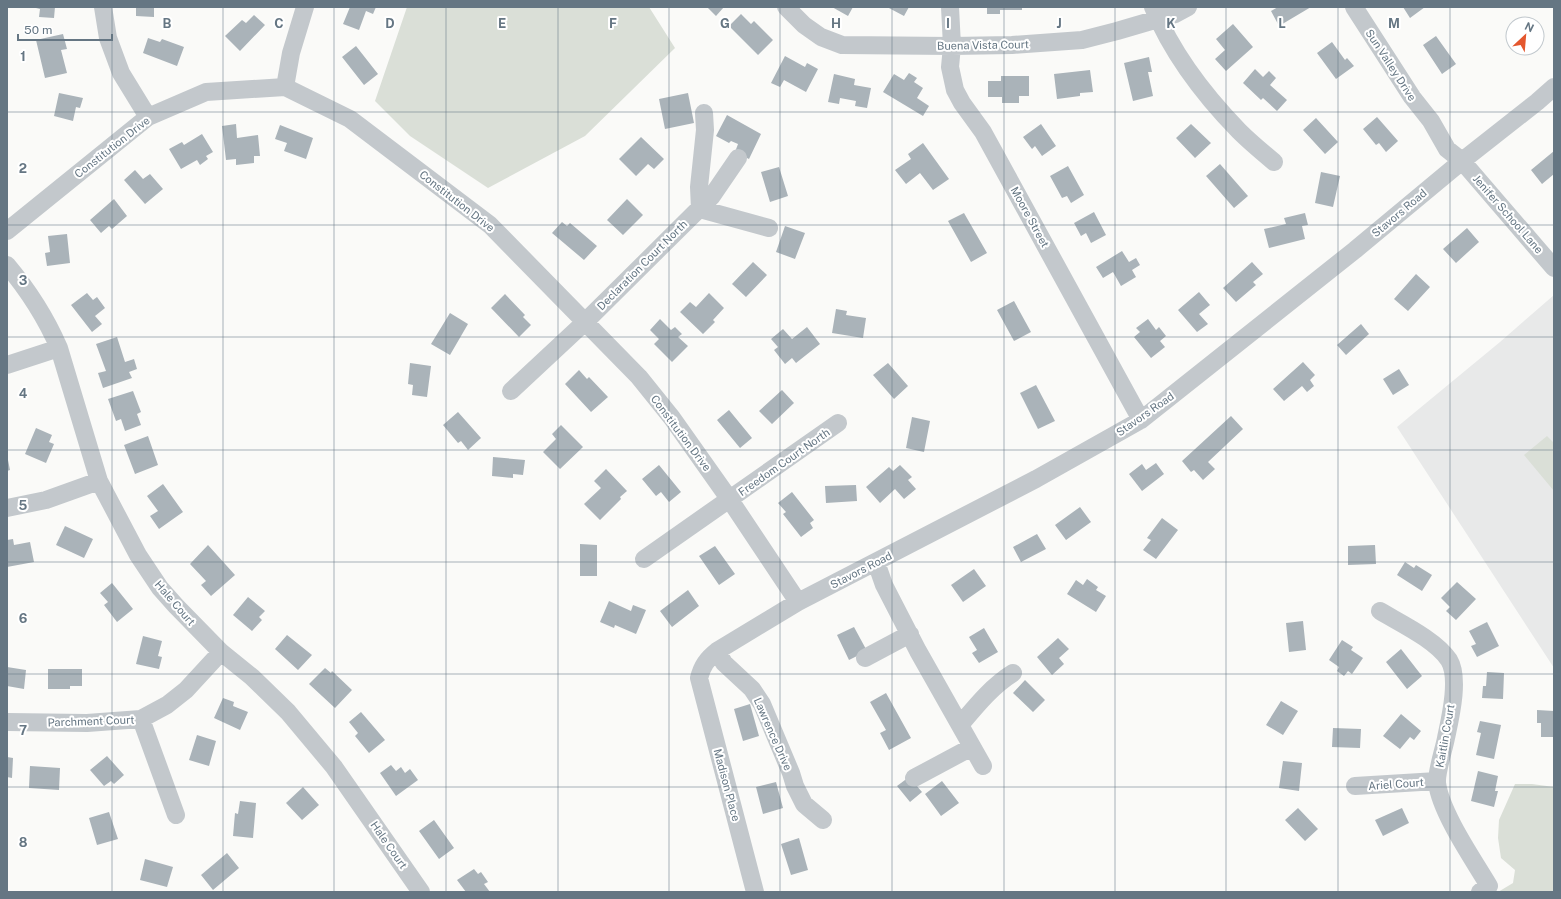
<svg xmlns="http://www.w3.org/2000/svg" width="1561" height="899" font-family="'Public Sans',sans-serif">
	<rect width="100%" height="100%" fill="#fafaf8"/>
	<!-- built -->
	<path fill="#e8e9e9" d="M1554 295V668L1397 427 1500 342Z"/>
	<!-- green -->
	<path fill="#dadfd7" d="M407 7H649L675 48 585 136 488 188 410 136 375 101Z
		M1547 436 1554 443V491L1524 455Z
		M1515 784H1532L1554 787V892H1498L1513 883 1515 870 1501 858 1498 838 1499 820Z"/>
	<!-- building -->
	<path fill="#aab3b9" d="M32 7H55L54 18 39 17 40 9Z
		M136 7H154V17L136 16Z
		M350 7H376L373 14 366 11 359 30 343 24Z
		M707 7H724L716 16Z
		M832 7H853L848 16Z
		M887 7H909L904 16Z
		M987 7H1022V10H1000V14H987Z
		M1278 7H1311L1279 26 1271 11Z
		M1403 7H1425L1410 18Z
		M741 14 751 24 754 21 773 40 758 55 729 26Z
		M254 15 265 25 240 51 225 36 242 20 246 23Z
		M1233 24 1253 47 1226 71 1215 59 1225 50 1216 39Z
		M63 34 67 49 61 50 67 73 45 78 36 40Z
		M1436 36 1456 64 1442 74 1423 45Z
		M148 38 160 42 162 39 184 47 177 66 143 53Z
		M1332 42 1345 60 1347 58 1354 66 1336 79 1317 53Z
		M356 46 378 74 364 85 342 57Z
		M785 56 805 67 807 63 818 69 806 92 784 80 780 87 771 83Z
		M1149 57 1152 72H1148L1153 96 1133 101 1124 63Z
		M1255 69 1263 77 1269 71 1276 78 1270 85 1287 100 1277 111 1263 98 1261 100 1243 83Z
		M1090 70 1093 92 1080 93V96L1057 99 1054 74Z
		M909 73 917 78 914 82 923 88 917 98 929 106 923 116 883 92 894 74 904 80Z
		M834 74 855 79 854 85 871 88 867 108 855 106 856 101 840 98 839 104 828 102Z
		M1001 76H1029V96H1019V103H1002V97H988V81H1001Z
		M59 93 83 98 80 108 76 107 73 121 54 116Z
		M688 93 694 123 665 129 659 99Z
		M727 115 761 134 749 159 735 152 738 144 731 141 729 143 716 136Z
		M1377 117 1398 141 1386 152 1379 143 1376 145 1363 129Z
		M1316 118 1338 142 1325 154 1303 130Z
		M236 124 237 138 258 135 260 156H254V163L236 165V159L226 160 222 126Z
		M1041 124 1056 146 1042 156 1035 146 1032 149 1023 137Z
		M1191 124 1211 143 1195 158 1176 138Z
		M280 125 313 138 306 159 284 151 287 143 275 139Z
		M202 134 213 152 206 156 208 159 200 165 197 160 181 169 169 149 182 142 184 145Z
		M641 137 664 159 654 169 648 164 636 176 619 159Z
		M923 143 949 179 933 190 920 173 906 184 895 170 911 159 908 154Z
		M1554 151V174L1542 184 1531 170Z
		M1220 164 1248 196 1234 208 1206 176Z
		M1068 166 1084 195 1071 203 1067 196 1062 198 1050 176Z
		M779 167 788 196 770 202 761 172Z
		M135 170 143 179 150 174 163 189 145 204 124 180Z
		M1321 172 1340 176 1333 207 1315 203Z
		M114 199 127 216 112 229 109 226 101 233 90 220Z
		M627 199 643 215 623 235 607 220Z
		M1094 212 1106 235 1091 243 1086 233 1081 236 1074 223Z
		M964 213 987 253 971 262 948 221Z
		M1305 213 1308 225 1302 226 1305 239 1269 248 1264 229 1286 224 1284 218Z
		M562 222 567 226 570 223 597 246 584 260 552 233Z
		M785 226 805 233 795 259 776 252Z
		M1467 228 1479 242 1456 263 1443 249Z
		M67 234 70 263 47 266 45 253 50 252 48 236Z
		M1122 251 1129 262 1136 258 1140 265 1132 270 1136 277 1121 286 1113 272 1103 278 1096 267Z
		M753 262 767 275 746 297 732 284Z
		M1252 262 1263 274 1253 282 1256 285 1236 302 1223 288Z
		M1416 274 1430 287 1408 311 1394 299Z
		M1199 292 1210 305 1199 314 1208 324 1197 332 1178 310Z
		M87 293 93 300 97 297 105 308 95 316 102 324 92 332 71 305Z
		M709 293 724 308 713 320 715 322 703 334 680 312 690 302 696 307Z
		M505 294 525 315 523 317 531 325 519 337 491 308Z
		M1014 301 1031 332 1014 341 997 310Z
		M836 309 847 311 846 315 866 318 863 338 832 333Z
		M450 313 468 324 450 355 431 344Z
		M660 319 671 330 675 327 682 334 678 337 688 346 672 362 654 344 659 339 650 330Z
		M1148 319 1156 330 1159 327 1166 336 1160 341 1165 347 1151 358 1134 337 1140 332 1136 328Z
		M1361 324 1369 334 1346 355 1337 345Z
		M807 327 820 344 796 363 792 358 785 364 774 350 778 347 771 339 783 329 792 339Z
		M117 337 125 362 134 359 137 369 129 372 132 378 103 388 98 373 106 371 96 344Z
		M1303 362 1315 375 1310 380 1314 386 1307 392 1302 386 1284 401 1273 389Z
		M410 363 431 366 427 397 412 395 413 385 408 384Z
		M888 363 908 386 894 399 873 375Z
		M1399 369 1409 385 1393 395 1383 379Z
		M579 370 587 379 589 377 608 397 591 412 565 384Z
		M1036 385 1055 421 1038 429 1020 393Z
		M782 390 794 403 772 424 759 411Z
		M133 391 141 412 137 414 141 425 125 431 121 419 116 421 108 399Z
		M729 410 752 438 740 448 717 420Z
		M458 412 481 438 468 450 461 441 458 443 443 425Z
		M1231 416 1243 429 1208 462 1215 469 1203 480 1194 470 1191 472 1182 461Z
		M912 417 930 421 924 452 906 448Z
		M561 425 583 447 560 469 543 452 556 439 552 434Z
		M36 428 52 435 49 442 54 444 46 463 25 454Z
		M148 436 158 465 135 474 124 445Z
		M7 455 10 470 7 471Z
		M493 457 525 460 523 475 513 474V478L492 476Z
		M1156 463 1164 474 1142 491 1129 474 1142 464 1146 470Z
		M659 465 681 492 669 502 661 492 656 496 642 479Z
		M900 465 912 477 908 480 916 489 904 499 895 489 880 503 866 487 889 467 893 471Z
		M606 469 627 491 620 497 621 499 600 520 584 504 601 488 594 481Z
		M163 484 183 512 159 529 150 516 158 511 147 496Z
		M856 485 857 501 826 503 825 486Z
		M792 492 814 520 810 523 813 528 801 537 783 514 786 512 778 503Z
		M1080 507 1091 522 1066 540 1055 525Z
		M1162 518 1178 530 1156 559 1143 550 1151 540 1147 538Z
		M65 526 93 539 84 558 56 545Z
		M1037 534 1046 549 1021 562 1013 547Z
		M13 539 14 545 30 542 34 562 7 567V540Z
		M580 544 597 545V576H580Z
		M208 545 235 575 211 596 201 585 206 581 190 564Z
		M1375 545 1376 564 1348 565V546Z
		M715 546 735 574 719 585 699 556Z
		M1405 562 1414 568 1416 565 1432 575 1422 591 1397 575Z
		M974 569 986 586 963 602 951 585Z
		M1087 579 1098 587 1096 590 1106 596 1096 612 1067 594 1076 580 1083 585Z
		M1457 582 1476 599 1456 620 1446 611 1450 607 1441 598Z
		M112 583 133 609 117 622 104 605 108 602 100 593Z
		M688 590 699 606 672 627 660 611Z
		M248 597 265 611 259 617 262 620 252 631 233 615Z
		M609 601 631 611 633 605 646 610 636 634 615 625 614 628 600 622Z
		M1303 621 1306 650 1289 652 1286 623Z
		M1487 622 1499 646 1477 657 1471 646 1476 644 1469 631Z
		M854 627 867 651 849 660 837 635Z
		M984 628 998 652 979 663 972 653 977 650 969 637Z
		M287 635 312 655 298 670 275 649Z
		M143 636 162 641 158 656 162 657 159 669 136 664Z
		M1058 638 1069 649 1059 658 1064 664 1052 675 1037 657Z
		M1342 640 1353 647 1351 650 1363 658 1352 674 1348 671 1344 676 1337 671 1339 667 1329 660Z
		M1401 649 1422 676 1407 689 1386 662Z
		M7 667 26 670 24 689 7 686Z
		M325 668 331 673 332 671 352 690 335 708 309 684Z
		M48 669H82V686H70V689H48Z
		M1487 672 1504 673 1503 699 1482 698 1483 686H1486Z
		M1025 680 1045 700 1033 712 1013 693Z
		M886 693 911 738 889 750 880 733 886 730 870 702Z
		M223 698 234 702 233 706 248 712 240 730 214 718Z
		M1281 701 1298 711 1283 735 1266 725Z
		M750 704 759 736 743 741 734 709Z
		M1537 710 1554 711V737H1541V723H1537Z
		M361 712 385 740 369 753 355 736 358 733 349 722Z
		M1401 714 1421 731 1414 740 1410 737 1400 749 1383 736Z
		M1480 721 1501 725 1494 759 1476 755 1481 733 1477 732Z
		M1333 728 1361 729 1360 748 1332 747Z
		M197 735 216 741 209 766 189 760Z
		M107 756 124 775 114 784 111 781 104 786 90 770Z
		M7 757 13 758 12 778 7 777Z
		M1283 761 1302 763 1299 791 1279 788Z
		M391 765 396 771 401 767 405 773 410 769 418 780 396 796 380 773Z
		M30 766 60 768 59 790 29 788Z
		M1478 771 1498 776 1495 791H1498L1494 807 1471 801Z
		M909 777 922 792 910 802 897 786Z
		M942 781 959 803 941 816 925 794Z
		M776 782 783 808 763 814 756 787Z
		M303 787 319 805 302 820 286 803Z
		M240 801 256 803 253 838 233 836 235 813 238 814Z
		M1298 808 1318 829 1305 841 1285 820Z
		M1402 808 1409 823 1383 836 1375 820Z
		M109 812 118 839 97 845 89 818Z
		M434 820 454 848 439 859 419 831Z
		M799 838 808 870 791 875 781 844Z
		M227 853 239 868 213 890 201 875Z
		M145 859 173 867 167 887 140 880Z
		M474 869 478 874 481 872 488 882 484 884 490 892H466L457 880Z"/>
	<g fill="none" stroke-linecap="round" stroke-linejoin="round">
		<!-- minor -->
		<path stroke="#c3c8cc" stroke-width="18" d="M103 7 108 38 121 73 148 117
			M786 7 804 25 821 37 842 45 952 46 1012 45 1082 40 1117 31 1175 14 1188 7
			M950 7 952 46 950 67 955 90 962 103 983 132 1141 420
			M1153 7C1172 53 1204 95 1239 131 1250 142 1262 152 1274 162
			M1354 7 1412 97 1431 121 1447 149 1462 161 1554 268
			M285 87 291 53 305 7
			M700 209 699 187 705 130 704 113
			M700 209 769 228
			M7 231 148 117 206 92 285 87 350 119 490 225 639 377 672 418 730 500 798 602
			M7 265C28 290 46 318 59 348L99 481 138 555 160 588 176 606 221 652 252 677 288 712 334 767 421 892
			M7 365 59 348
			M511 391 585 322 712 196 738 158
			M7 508 46 500 99 481
			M644 559 838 423
			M876 562 884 585 918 651 983 766
			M1380 611C1400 623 1436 640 1449 660 1460 678 1450 719 1446 738 1444 749 1436 773 1437 783 1441 813 1473 859 1489 886L1480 892
			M717 651 724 663 752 689 762 704 791 773 795 786 804 804 823 820
			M865 658 910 634
			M141 719 176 815
			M7 722 87 723 141 719 167 705 186 690 221 652
			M960 725C976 706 992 686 1013 673
			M914 778 972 747
			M1355 786 1437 781
			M755 892 699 678C702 666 707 659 717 651L798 602 1036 479 1141 420 1355 250 1462 161 1537 102 1554 87"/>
	</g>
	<!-- grid -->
	<path fill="none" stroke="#657683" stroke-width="1" stroke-opacity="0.55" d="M112 7V892M223 7V892M334 7V892M446 7V892M558 7V892M669 7V892M780 7V892M892 7V892M1004 7V892M1115 7V892M1226 7V892M1338 7V892M1450 7V892M7 112H1554M7 225H1554M7 337H1554M7 450H1554M7 562H1554M7 674H1554M7 787H1554"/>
	<g text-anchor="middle" stroke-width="4" stroke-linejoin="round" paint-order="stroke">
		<!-- street labels -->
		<g font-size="11" fill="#657683" stroke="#fff">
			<text transform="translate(983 45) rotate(-1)" y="4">Buena Vista Court</text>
			<text transform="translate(1391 65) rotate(57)" y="4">Sun Valley Drive</text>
			<text transform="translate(112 147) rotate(-38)" y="4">Constitution Drive</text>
			<text transform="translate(457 201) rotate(38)" y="4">Constitution Drive</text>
			<text transform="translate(1399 213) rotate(-40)" y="4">Stavors Road</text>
			<text transform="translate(1508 214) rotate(49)" y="4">Jenifer School Lane</text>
			<text transform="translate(1030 217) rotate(61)" y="4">Moore Street</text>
			<text transform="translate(642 265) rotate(-45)" y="4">Declaration Court North</text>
			<text transform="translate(1145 414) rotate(-35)" y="4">Stavors Road</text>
			<text transform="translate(681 433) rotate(53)" y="4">Constitution Drive</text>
			<text transform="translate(784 462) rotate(-35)" y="4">Freedom Court North</text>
			<text transform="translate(861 570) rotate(-27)" y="4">Stavors Road</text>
			<text transform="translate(175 603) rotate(49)" y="4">Hale Court</text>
			<text transform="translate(91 721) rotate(-2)" y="4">Parchment Court</text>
			<text transform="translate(773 734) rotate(66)" y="4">Lawrence Drive</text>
			<text transform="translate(1445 736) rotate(-80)" y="4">Kaitlin Court</text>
			<text transform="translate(1396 784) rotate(-4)" y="4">Ariel Court</text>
			<text transform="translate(727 785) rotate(75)" y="4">Madison Place</text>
			<text transform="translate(389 845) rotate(55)" y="4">Hale Court</text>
		</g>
	</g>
	<g font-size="13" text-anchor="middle" font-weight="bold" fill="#657683" stroke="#fff" stroke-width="4" stroke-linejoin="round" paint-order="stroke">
		<text x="167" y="28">B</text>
		<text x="279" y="28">C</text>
		<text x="390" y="28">D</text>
		<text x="502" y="28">E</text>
		<text x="613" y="28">F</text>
		<text x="725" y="28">G</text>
		<text x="836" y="28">H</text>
		<text x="948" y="28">I</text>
		<text x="1059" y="28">J</text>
		<text x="1171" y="28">K</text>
		<text x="1282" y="28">L</text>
		<text x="1394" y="28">M</text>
		<text x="23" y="61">1</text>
		<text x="23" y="173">2</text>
		<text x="23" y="285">3</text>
		<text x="23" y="398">4</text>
		<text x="23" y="510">5</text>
		<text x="23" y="623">6</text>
		<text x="23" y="735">7</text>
		<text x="23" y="847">8</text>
	</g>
	<!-- border -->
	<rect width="1561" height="899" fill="none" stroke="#657683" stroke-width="16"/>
	<!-- north arrow -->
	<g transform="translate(1525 36) rotate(26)"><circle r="19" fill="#ffffff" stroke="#c1c8cd"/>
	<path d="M0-3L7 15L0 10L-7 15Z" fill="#e4572e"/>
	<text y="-6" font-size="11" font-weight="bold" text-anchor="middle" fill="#657683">N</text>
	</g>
	<!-- scale -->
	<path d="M18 34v6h94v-6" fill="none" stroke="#657683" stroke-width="2"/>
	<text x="24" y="34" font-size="12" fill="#657683" stroke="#ffffff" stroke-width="3" paint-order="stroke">50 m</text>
</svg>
